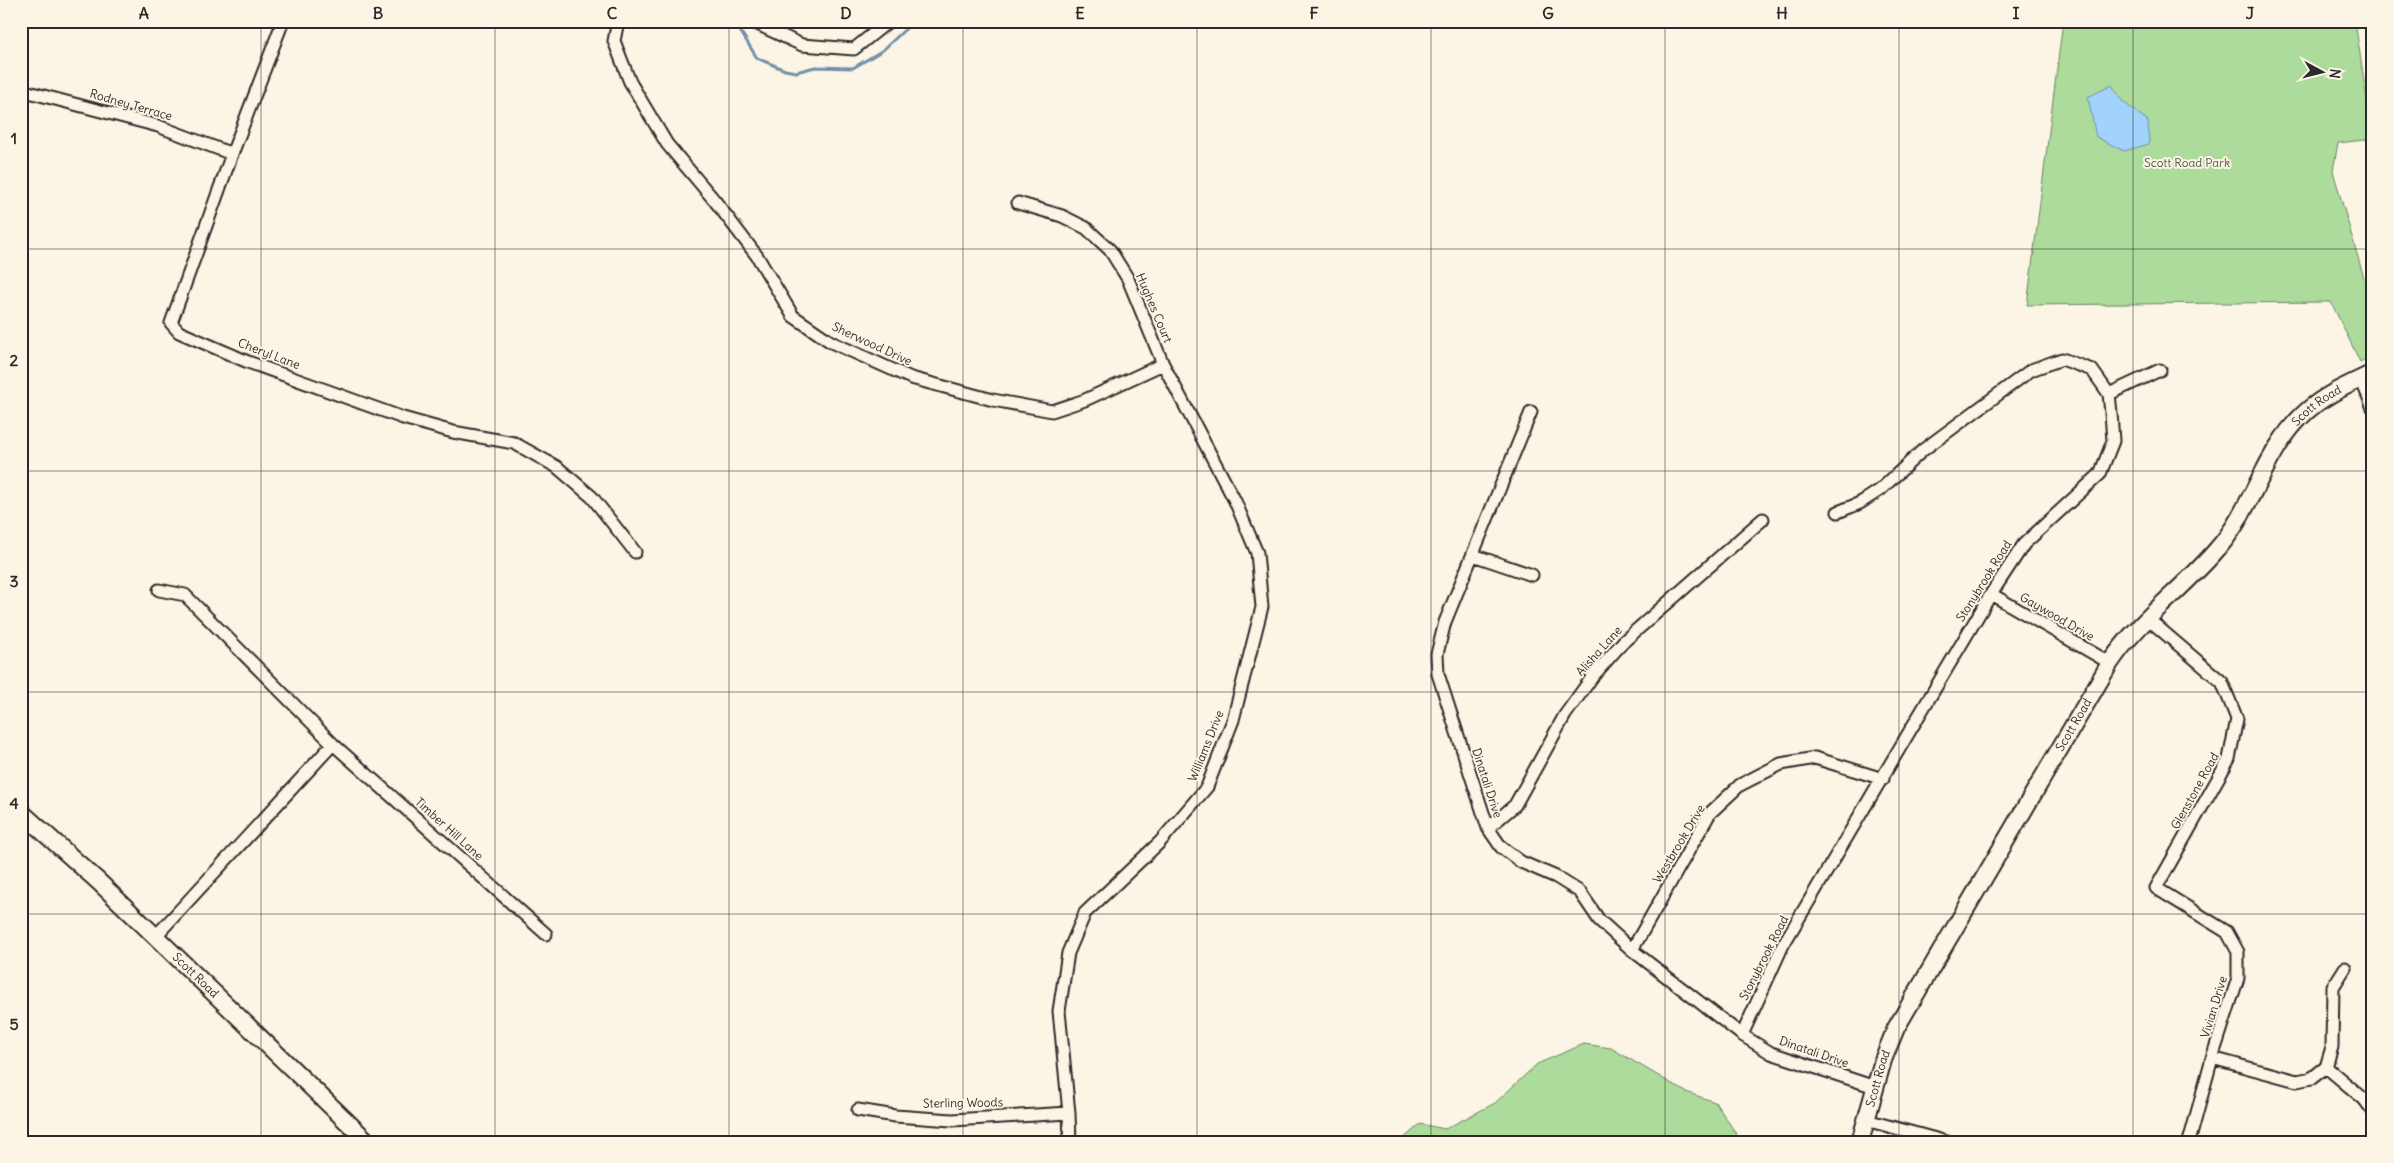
<svg xmlns="http://www.w3.org/2000/svg" width="2394" height="1163" font-family="Delius,sans-serif">
	<rect width="100%" height="100%" fill="#fcf5e5"/>
	<filter id="ink" filterUnits="userSpaceOnUse"><feTurbulence type="fractalNoise" baseFrequency=".02" numOctaves="2"/><feDisplacementMap in="SourceGraphic" scale="10" xChannelSelector="R" yChannelSelector="G"/><feConvolveMatrix kernelMatrix="1 2 1 2 8 2 1 2 1" color-interpolation-filters="sRGB"/></filter>
	<g filter="url(#ink)">
		<!-- green -->
		<path fill="#acdb9b" stroke="#6c8363" d="M2063 21H2355L2373 139 2338 143 2333 171 2373 309V355L2360 362 2331 302 2027 305Z
			M1584 1044 1611 1048 1686 1092 1715 1102 1739 1138 1737 1142H1400L1420 1124 1445 1129 1495 1103 1537 1064Z"/>
		<!-- water -->
		<path fill="#a1d3fe" stroke="#7290aa" d="M2112 85 2122 101 2148 121 2149 144 2124 151 2096 137 2088 97Z"/>
		<g fill="none" stroke-linecap="round" stroke-linejoin="round">
			<!-- stream -->
			<path stroke="#7290aa" stroke-width="3" d="M1032 21 1037 25 1067 21
				M739 29 757 58 785 70 796 72 815 67 853 68 883 50 914 21"/>
			<!-- minor casing -->
			<g stroke="#2b2b2b" stroke-width="15">
				<path id="minor" d="M283 21 232 154 171 323 179 332 248 362 403 418 453 432 514 443 557 467 592 497 635 552
					M618 21 614 41 630 82 667 144 715 201 757 256 793 316 831 342 911 378 993 400 1052 411 1085 400 1163 364
					M751 21 802 45 854 49 889 21
					M21 90 158 126 232 154
					M1018 203 1062 216 1086 228 1110 250 1128 279 1163 364 1235 501 1257 553 1262 607 1233 720 1207 787 1160 842 1085 913 1068 953 1059 1011 1069 1113 1070 1142
					M2361 379 2373 408
					M2109 394 2160 370
					M1531 412 1445 622 1437 654 1438 674 1488 828 1501 847 1521 862 1556 877 1580 892 1599 920 1632 950 1742 1035 1771 1053 1875 1087
					M1473 555 1532 575
					M159 590 185 595 333 744 546 934
					M1991 594 2110 663
					M2147 618 2222 682 2237 719 2229 759 2156 888 2227 932 2238 952V978L2212 1058 2189 1142
					M1488 828 1515 805 1565 715 1593 676 1623 642 1763 519
					M154 938 333 744
					M1632 950 1710 813 1740 785 1781 764 1815 758 1883 779
					M1742 1035 1783 945 1991 594 2024 544 2100 474 2113 441 2111 413 2109 394 2092 370 2062 359 2031 370 1923 450 1880 490 1860 503 1838 512
					M2212 1058 2297 1081 2312 1078 2326 1067 2332 1047 2333 987 2345 968
					M2326 1067 2364 1099 2373 1111
					M858 1110 895 1116 952 1120 1069 1113
					M1866 1120 1947 1142"/>
			</g>
			<!-- secondary casing -->
			<g stroke="#2b2b2b" stroke-width="20">
				<g id="secondary">
					<path id="s1" d="M21 812 99 882 368 1142"/>
					<path id="s2" d="M1860 1142 1883 1060 1896 1028 2110 663C2140 618 2185 588 2219 547 2254 506 2266 447 2307 411 2326 394 2350 384 2373 373"/>
				</g>
			</g>
			<!-- minor -->
			<use href="#minor" stroke="#fcf5e5" stroke-width="11"/>
			<!-- secondary -->
			<use href="#secondary" stroke="#fcf5e5" stroke-width="16"/>
		</g>
	</g>
	<!-- grid -->
	<path fill="none" stroke="#2b2b2b" stroke-width="1" stroke-opacity="0.55" d="M261 21V1142M495 21V1142M729 21V1142M963 21V1142M1197 21V1142M1431 21V1142M1665 21V1142M1899 21V1142M2133 21V1142M21 249H2373M21 471H2373M21 692H2373M21 914H2373"/>
	<g text-anchor="middle" stroke-width="4" stroke-linejoin="round" paint-order="stroke">
		<!-- street labels -->
		<g font-size="12" fill="#2b2b2b" stroke="#fcf5e5">
			<text transform="translate(131 105) rotate(16)" y="4">Rodney Terrace</text>
			<text transform="translate(1154 308) rotate(67)" y="4">Hughes Court</text>
			<text transform="translate(872 344) rotate(25)" y="4">Sherwood Drive</text>
			<text transform="translate(269 354) rotate(21)" y="4">Cheryl Lane</text>
			<text dy="4" stroke="none"><textPath href="#s2" startOffset="876">Scott Road</textPath></text>
			<text transform="translate(1984 581) rotate(-58)" y="4">Stonybrook Road</text>
			<text transform="translate(2057 617) rotate(30)" y="4">Gaywood Drive</text>
			<text transform="translate(1599 651) rotate(-48)" y="4">Alisha Lane</text>
			<text dy="4" stroke="none"><textPath href="#s2" startOffset="471">Scott Road</textPath></text>
			<text transform="translate(1206 746) rotate(-68)" y="4">Williams Drive</text>
			<text transform="translate(1487 783) rotate(72)" y="4">Dinatali Drive</text>
			<text transform="translate(2195 791) rotate(-61)" y="4">Glenstone Road</text>
			<text transform="translate(449 829) rotate(42)" y="4">Timber Hill Lane</text>
			<text transform="translate(1679 844) rotate(-59)" y="4">Westbrook Drive</text>
			<text transform="translate(1764 958) rotate(-63)" y="4">Stonybrook Road</text>
			<text dy="4" stroke="none"><textPath href="#s1" startOffset="239">Scott Road</textPath></text>
			<text transform="translate(2214 1007) rotate(-73)" y="4">Vivian Drive</text>
			<text transform="translate(1814 1052) rotate(19)" y="4">Dinatali Drive</text>
			<text dy="4" stroke="none"><textPath href="#s2" startOffset="66">Scott Road</textPath></text>
			<text transform="translate(963 1103) rotate(-1)" y="4">Sterling Woods</text>
		</g>
		<!-- park labels -->
		<g font-size="12" fill="#4b5747" stroke="#fcf5e5">
			<text x="2187" y="167">Scott Road Park</text>
		</g>
	</g>
	<!-- margin -->
	<rect width="2394" height="1163" fill="none" stroke="#fcf5e5" stroke-width="55"/>
	<!-- north arrow -->
	<g transform="translate(2322 72) rotate(97)" stroke="#fcf5e5" stroke-width="4" paint-order="stroke">
	<path d="M0-4L9 19L0 12L-9 19Z" fill="#2b2b2b"/>
	<text y="-8" font-size="14" font-weight="bold" text-anchor="middle" fill="#2b2b2b">N</text>
	</g>
	<rect x="28" y="28" width="2338" height="1108" fill="none" stroke="#2b2b2b" stroke-width="2"/>
	<g font-size="16" text-anchor="middle" font-weight="bold" fill="#2b2b2b">
		<text x="144" y="19">A</text>
		<text x="378" y="19">B</text>
		<text x="612" y="19">C</text>
		<text x="846" y="19">D</text>
		<text x="1080" y="19">E</text>
		<text x="1314" y="19">F</text>
		<text x="1548" y="19">G</text>
		<text x="1782" y="19">H</text>
		<text x="2016" y="19">I</text>
		<text x="2250" y="19">J</text>
		<text x="14" y="144">1</text>
		<text x="14" y="366">2</text>
		<text x="14" y="587">3</text>
		<text x="14" y="809">4</text>
		<text x="14" y="1030">5</text>
	</g>
</svg>
